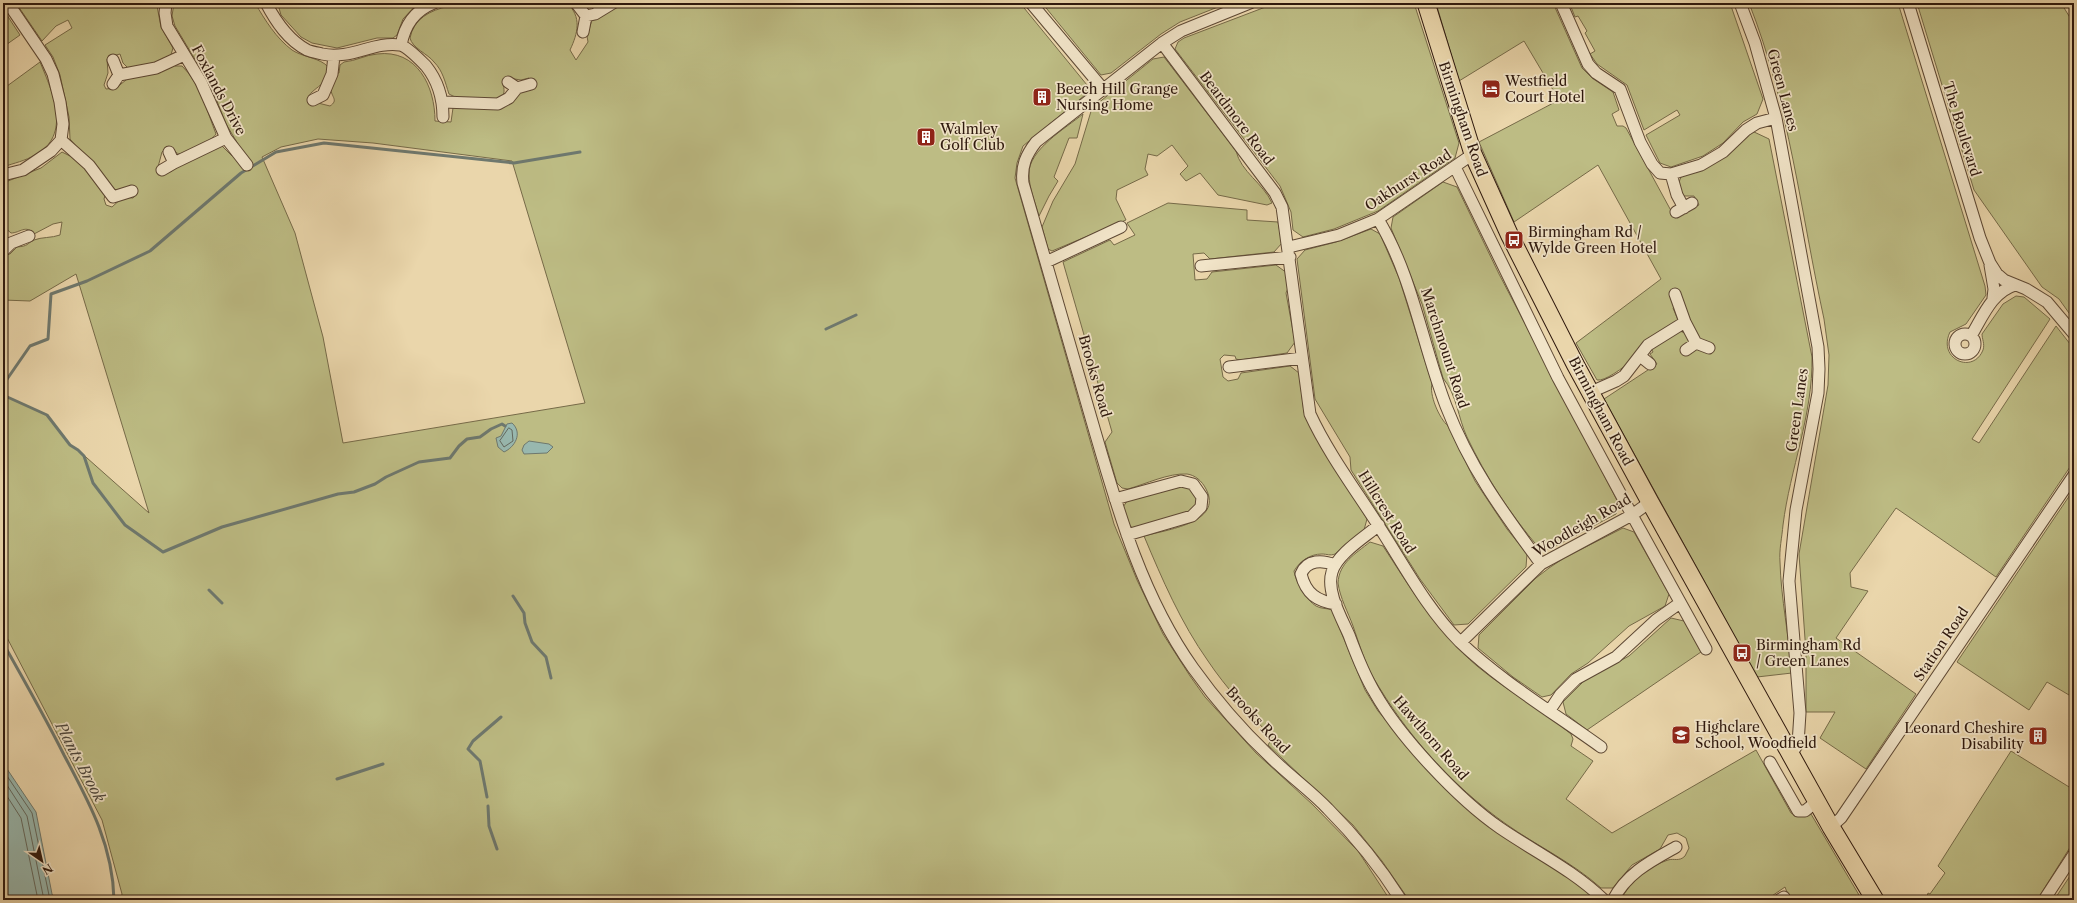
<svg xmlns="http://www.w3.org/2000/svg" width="2077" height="903" font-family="'Libre Caslon Text',serif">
	<rect width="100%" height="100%" fill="#ead6ab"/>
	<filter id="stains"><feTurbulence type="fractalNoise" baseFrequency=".005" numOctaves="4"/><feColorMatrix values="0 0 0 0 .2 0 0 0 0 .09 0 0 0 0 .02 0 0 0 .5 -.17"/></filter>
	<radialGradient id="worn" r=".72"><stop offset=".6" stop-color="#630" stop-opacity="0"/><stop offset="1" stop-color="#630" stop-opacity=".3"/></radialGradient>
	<!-- green -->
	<path fill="#bdbc84" stroke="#766a48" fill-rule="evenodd" d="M16 3H153L157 6 161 27 173 48 170 58 156 64 130 70 123 63 120 54 109 57 107 59 108 73 104 85 106 89 116 88 131 76 159 70 173 64 175 66H182C200 83 207 111 216 134 212 140 187 156 180 154 176 154 174 149 170 147L166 148 162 152 158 167 163 175 172 171 183 161 209 149 210 151 222 146 232 156 234 155 243 168 250 163 240 150 241 149 226 124 211 86 175 26 172 16 174 3H255C265 20 276 38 292 50 302 57 321 58 328 67 332 86 305 89 308 102L311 105 318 103 330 106C339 100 331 97 331 89 331 84 336 78 336 73H339L340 65 344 62C356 61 365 55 377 54 417 49 435 86 435 121L451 122 453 108 460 106 499 107 511 102 521 91 531 90 534 85 529 78 521 80 508 78 503 83C504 89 506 95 499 100L457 98 449 94C445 82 443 71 434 62 428 54 412 48 410 38 417 0 475 3 505 3 526 3 547 3 567 3 582 17 578 33 570 50L576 60 588 42 587 36 592 20 619 3H1020L1087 85 1085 95 1023 146 1017 163 1015 178 1114 524 1137 580 1163 634 1190 676 1205 697 1256 753 1312 804 1358 851 1390 900H121L122 894 102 820 3 630V395L47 415 70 445 78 450 149 513 76 274 30 301 3 300V255L10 254 17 247C29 246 26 244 34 240 41 237 52 238 60 235L62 222 53 224 34 234C26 224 20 233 11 233L3 226V183L41 168 62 152 70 156 73 154 87 167 94 180 106 192 104 199 106 205 112 207 123 197 133 198 136 194 137 189 131 185 121 191 113 190 70 139 69 117 60 75 53 57 45 45 72 28 68 20 56 26 42 41ZM318 139 373 143 512 161 585 403 343 443 323 337 295 233 262 157 281 147Z
		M282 3H418L403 19 397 35 393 38H377L337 48 312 43 301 37 281 15 279 8Z
		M1042 3H1228L1180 22 1161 34 1111 73 1101 75Z
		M1276 3H1414L1459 143 1455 158 1378 211 1334 229 1303 237 1293 230 1291 212 1280 186 1175 49 1178 42 1184 38Z
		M1436 3H1553L1582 68 1592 78 1613 92 1619 110 1612 114 1617 126H1623L1626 128 1675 218 1699 205 1694 196H1684C1678 190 1677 181 1683 175L1752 131 1769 139 1812 357C1813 415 1790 469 1783 525 1782 537 1779 550 1780 562 1781 599 1789 636 1792 673L1757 677 1604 399 1657 364 1650 354 1653 352 1651 348 1680 331 1701 340 1676 306 1673 308 1678 320C1664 332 1612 383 1597 380L1576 343 1661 279 1598 165 1514 222 1479 142 1559 100 1524 41 1459 81Z
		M1576 3H1730L1763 99 1757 114 1743 122 1723 143 1703 156 1671 167 1660 163 1646 135 1680 115 1677 110 1644 130 1627 85 1597 64 1590 54 1595 51 1585 33 1587 31 1578 16 1575 17 1571 7Z
		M1749 3H1898L1985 286 1986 295 1966 324 1950 332C1937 359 1973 375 1983 350 1985 344 1982 339 1982 334L2003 304 2016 296 2024 297 2050 319 1972 439 1979 443 2056 326 2074 349V461L1996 577 1896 508 1850 573 1851 587 1868 591 1836 638 1916 694 1866 769 1820 738 1835 712H1806V653L1799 554 1828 385 1829 355 1824 319C1801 213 1789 104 1749 3Z
		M1917 3H2061L2074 24V320L2059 299 2042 287 1974 190Z
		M3 9 20 35 3 47Z
		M1164 57 1236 151C1241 172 1263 183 1272 203L1267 205 1218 195 1200 173 1186 181 1180 174 1188 166 1172 145 1157 156 1148 154 1145 169 1148 175 1117 190 1116 199 1126 220 1052 251 1048 249 1042 227 1053 201 1075 164 1092 108 1153 59Z
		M40 62C53 93 72 135 35 155 25 161 14 163 3 167V89Z
		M1083 114 1077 138H1069L1054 177 1058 181 1049 196 1039 216C1035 202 1029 188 1029 174 1028 150 1066 128 1083 114Z
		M1443 182 1457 187 1499 274 1619 504 1616 514 1550 549 1539 548C1510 514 1486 477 1467 437 1458 418 1457 395 1443 378L1422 304 1391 228 1393 217Z
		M1168 203 1247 210V220L1278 222 1282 243 1274 252 1210 259 1204 253 1193 254 1195 280 1207 279 1212 272 1276 265 1287 273 1288 288 1286 293 1295 342 1287 353 1240 360 1236 359 1235 356 1224 355 1220 359 1223 377 1228 381 1238 379 1241 373 1290 366 1299 373 1304 412 1309 424 1367 519 1364 530 1335 554C1330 556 1327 554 1322 554 1310 554 1300 561 1294 571 1295 581 1307 601 1316 606 1321 609 1327 608 1332 610L1365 690 1378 711 1429 771 1452 794 1583 888 1596 900H1409L1382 861 1353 825 1268 745 1271 740V737C1249 712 1226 688 1208 661 1181 623 1162 579 1144 536 1165 530 1224 523 1206 489 1202 481 1195 475 1187 474 1168 473 1146 484 1128 489L1122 488 1117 483 1105 442 1112 432 1063 262 1110 240 1114 245 1135 235 1127 223Z
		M1371 229 1380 234 1399 278 1432 383C1429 395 1439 418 1448 426L1475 481 1507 529 1527 554 1526 567 1468 624 1454 625 1420 579 1351 470 1350 457 1315 399 1297 259 1305 250 1336 242Z
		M1188 485 1198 501 1190 512 1133 528 1130 526 1123 507 1128 500Z
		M2074 489V686L2069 695 2047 682 2029 710 1957 662Z
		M1623 528 1634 532 1669 594 1665 606 1629 626 1588 663 1571 674 1551 695 1542 697 1513 677 1478 648 1479 635 1536 578 1549 568 1564 558Z
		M1370 542 1383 546C1411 589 1437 632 1477 666 1507 691 1541 709 1571 734L1573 739 1571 746 1593 761 1566 799 1612 833 1756 750 1791 813 1797 816 1811 814 1862 900H1790L1785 887 1766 900H1621C1629 882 1649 866 1668 860 1674 858 1679 862 1685 856L1689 848 1686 838 1677 833 1668 835 1660 849 1632 865 1613 888H1601C1572 862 1537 846 1506 824 1451 785 1406 734 1373 677 1364 661 1359 643 1353 626 1348 612 1340 598 1338 583 1339 563 1355 554 1370 542Z
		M1671 618 1684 621 1701 652 1587 730 1566 714 1563 702 1585 680 1629 656Z
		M2011 751 2074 790V841L2037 900H1926L1928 893 1930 894 1945 873 1938 866Z
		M2074 870V900H2054Z"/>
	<!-- water -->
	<path fill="#98b8af" stroke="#6e786e" d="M512 423C523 433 515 447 504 452L498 447 496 438 501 436 507 424Z
		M529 441 549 444 553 447 547 453 524 454 522 450 524 445Z
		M3 763 36 812 52 894 55 900H3Z"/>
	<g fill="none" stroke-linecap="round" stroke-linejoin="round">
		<!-- shore -->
		<path stroke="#63685e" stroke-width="1" d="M509 428 512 430 513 441 504 447 500 441Z
			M3 770 32 813 50 900
			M3 779 27 816 44 900
			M3 790 21 818 38 900"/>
		<!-- stream -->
		<path stroke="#6e786e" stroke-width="3" d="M826 329 856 315
			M3 385 30 346 48 339 51 294 87 281 150 251 241 173 276 152 324 143 514 163 580 152
			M3 395 47 415 70 445 78 450 84 456 93 483 125 525 163 552 222 527 338 494 354 492 375 484 386 477 419 462 450 458 459 446 467 439 480 437 491 429 502 424 505 426
			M209 590 222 603
			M513 596 524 613 525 623 532 642 546 657 551 678
			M3 643C24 680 45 717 64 755 89 802 113 845 114 900
			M337 779 383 764
			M487 797 480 761 468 749 473 741 501 717
			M488 806 489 826 497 849"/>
		<!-- street casing -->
		<g stroke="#5d4834" stroke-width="13">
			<path id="street" d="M166 3 165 13 167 26 201 82 226 138 247 165
				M266 3C276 22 288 40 307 50 312 52 318 53 322 54 351 60 374 41 400 45 408 47 420 60 426 66 438 81 443 98 443 117
				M576 3 586 16 595 14 613 3
				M1031 3 1104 90
				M1250 3 1181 31 1162 43 1036 142C1026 155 1021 166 1023 183 1045 259 1067 335 1089 411 1115 500 1139 592 1193 668 1218 703 1247 736 1279 765 1295 780 1313 793 1328 809 1356 837 1380 867 1401 900
				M1561 3 1588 64 1596 73 1620 89 1640 142 1652 164 1660 173 1671 174 1701 165 1723 152 1746 130 1757 123 1776 118
				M1740 3 1755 43 1776 118 1818 347 1819 369 1818 393 1796 510 1789 581 1800 713 1798 744 1794 750 1789 754
				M1908 3 1980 238 1990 263 1997 274 2004 280 2026 289 2047 302 2074 334
				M583 32 586 16
				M1162 43 1275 193 1282 207 1310 414C1328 453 1355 489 1378 525 1404 565 1426 608 1460 642 1502 682 1554 713 1601 747
				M401 45C405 25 414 11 434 3
				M119 75 156 68 184 55
				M508 82 517 88 531 84
				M113 84 119 75 113 60
				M313 100 323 95 332 74 334 56
				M443 102 498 104 509 98 517 88
				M61 140 89 165 113 197 132 191
				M174 163 226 138
				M1455 167 1558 378 1632 515 1706 649
				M162 170 174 163 169 152
				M1671 174 1677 195 1684 208
				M3 175 23 170 51 151 61 140 63 124 60 102 53 74 46 59 8 3
				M1676 212 1692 203
				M1378 219C1413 277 1422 344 1446 406 1470 468 1502 511 1541 564
				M1289 247 1339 235 1378 219 1473 154
				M4 250 11 243 29 236
				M1046 262 1121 227
				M1990 265 1994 289 1993 298
				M1201 266 1290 257
				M1675 294 1685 322 1696 343 1709 348
				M1955 344a10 10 0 1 1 20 0a10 10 0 1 1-20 0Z
				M1971 336C1983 316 1992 292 2015 285
				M1686 350 1696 343
				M1640 356 1650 364
				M1229 367 1302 358
				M1591 392 1616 381 1624 376 1648 345 1685 322
				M1115 499 1181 481 1193 484 1202 497 1201 507 1192 516 1127 535
				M1379 525C1365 537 1337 554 1332 572 1326 591 1341 617 1349 635 1356 654 1364 675 1375 693 1400 737 1458 799 1500 828 1535 852 1573 870 1604 900
				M1335 565C1323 560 1307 559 1301 574 1306 594 1317 601 1336 604
				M1461 642 1541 564 1632 515 1650 502
				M1550 710 1560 695 1576 679 1616 657 1656 620 1680 603
				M1770 762 1798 811H1805L1816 802
				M1831 827 1841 818 2074 475
				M1613 900C1627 873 1651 861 1676 847
				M1779 900 1784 897
				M2044 900 2074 854"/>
		</g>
		<!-- primary casing -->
		<g stroke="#2e180d" stroke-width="19">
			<path id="primary" d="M1426 3 1473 154 1510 236 1575 364 1650 502 1831 827 1875 900"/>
		</g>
		<!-- street -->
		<use href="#street" stroke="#f1e4c8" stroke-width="11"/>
		<!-- primary -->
		<use href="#primary" stroke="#ead6ab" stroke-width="17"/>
	</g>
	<!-- icons -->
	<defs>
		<g id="hotel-square" transform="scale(1)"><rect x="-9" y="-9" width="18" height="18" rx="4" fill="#8f2418" stroke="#f1e4c8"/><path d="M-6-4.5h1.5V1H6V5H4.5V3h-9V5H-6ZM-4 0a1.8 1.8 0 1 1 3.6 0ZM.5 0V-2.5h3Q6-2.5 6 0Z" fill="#fff"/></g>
		<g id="building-square" transform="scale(1)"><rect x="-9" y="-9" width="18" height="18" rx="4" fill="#8f2418" stroke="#f1e4c8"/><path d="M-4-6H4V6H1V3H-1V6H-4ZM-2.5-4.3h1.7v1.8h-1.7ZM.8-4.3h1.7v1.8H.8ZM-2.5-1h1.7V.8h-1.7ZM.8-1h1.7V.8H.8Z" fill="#fff"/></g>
		<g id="bus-square" transform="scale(1)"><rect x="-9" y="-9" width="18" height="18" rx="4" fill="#8f2418" stroke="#f1e4c8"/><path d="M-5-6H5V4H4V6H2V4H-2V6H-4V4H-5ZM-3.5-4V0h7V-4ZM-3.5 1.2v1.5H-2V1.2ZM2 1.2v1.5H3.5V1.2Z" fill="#fff"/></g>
		<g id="school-square" transform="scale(1)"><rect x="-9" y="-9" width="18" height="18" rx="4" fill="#8f2418" stroke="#f1e4c8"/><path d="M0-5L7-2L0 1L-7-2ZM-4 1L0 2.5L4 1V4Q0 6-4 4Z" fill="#fff"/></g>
	</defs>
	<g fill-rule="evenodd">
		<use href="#hotel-square" x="1491" y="89"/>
		<use href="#building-square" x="1042" y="97"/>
		<use href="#building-square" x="926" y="137"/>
		<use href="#bus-square" x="1514" y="240"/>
		<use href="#bus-square" x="1742" y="653"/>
		<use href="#school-square" x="1681" y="735"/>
		<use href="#building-square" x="2038" y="736"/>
	</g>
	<g text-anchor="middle" stroke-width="3.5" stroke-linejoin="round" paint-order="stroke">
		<!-- poi labels -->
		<g font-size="14" fill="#2e180d" stroke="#f1e4c8" text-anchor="start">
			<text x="1505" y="86">Westfield<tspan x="1505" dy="16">Court Hotel</tspan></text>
			<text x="1056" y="94">Beech Hill Grange<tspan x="1056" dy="16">Nursing Home</tspan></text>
			<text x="940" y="134">Walmley<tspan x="940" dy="16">Golf Club</tspan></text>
			<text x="1528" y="237">Birmingham Rd /<tspan x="1528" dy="16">Wylde Green Hotel</tspan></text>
			<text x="1756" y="650">Birmingham Rd<tspan x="1756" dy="16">/ Green Lanes</tspan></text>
			<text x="1695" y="732">Highclare<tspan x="1695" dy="16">School, Woodfield</tspan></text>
			<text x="2024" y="733" text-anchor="end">Leonard Cheshire<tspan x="2024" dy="16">Disability</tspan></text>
		</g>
		<!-- street labels -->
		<g font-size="14" fill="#2e180d" stroke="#f1e4c8">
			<text transform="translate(219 90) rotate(62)" y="5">Foxlands Drive</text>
			<text transform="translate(1783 90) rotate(75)" y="5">Green Lanes</text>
			<text transform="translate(1237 118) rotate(53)" y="5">Beardmore Road</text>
			<text transform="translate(1463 119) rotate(71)" y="5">Birmingham Road</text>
			<text transform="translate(1962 129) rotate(73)" y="5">The Boulevard</text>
			<text transform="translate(1408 180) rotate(-33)" y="5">Oakhurst Road</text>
			<text transform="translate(1445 348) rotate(72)" y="5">Marchmount Road</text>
			<text transform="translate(1095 376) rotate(74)" y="5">Brooks Road</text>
			<text transform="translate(1797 410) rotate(-82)" y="5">Green Lanes</text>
			<text transform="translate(1601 411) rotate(62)" y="5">Birmingham Road</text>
			<text transform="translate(1387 512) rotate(58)" y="5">Hillcrest Road</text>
			<text transform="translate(1582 525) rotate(-30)" y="5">Woodleigh Road</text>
			<text transform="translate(1941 644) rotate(-56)" y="5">Station Road</text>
			<text transform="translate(1258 720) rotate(47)" y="5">Brooks Road</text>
			<text transform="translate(1431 738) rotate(49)" y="5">Hawthorn Road</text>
		</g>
		<!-- water labels -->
		<g font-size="15" font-style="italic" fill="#4e483e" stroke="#f1e4c8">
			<text transform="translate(80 762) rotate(62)" y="5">Plants Brook</text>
		</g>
	</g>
	<!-- margin -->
	<rect width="2077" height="903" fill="none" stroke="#ead6ab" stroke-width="16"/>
	<rect x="4" y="4" width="2069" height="895" fill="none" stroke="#2e180d" stroke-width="2"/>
	<rect x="8" y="8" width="2061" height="887" fill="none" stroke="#2e180d"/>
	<!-- north arrow -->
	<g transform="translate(42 861) rotate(146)" stroke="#f1e4c8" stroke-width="3" paint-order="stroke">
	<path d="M0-3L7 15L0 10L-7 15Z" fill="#2e180d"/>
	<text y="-6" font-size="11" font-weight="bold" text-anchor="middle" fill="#2e180d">N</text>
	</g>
	<rect width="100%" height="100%" filter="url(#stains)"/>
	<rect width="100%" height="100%" fill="url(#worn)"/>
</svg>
